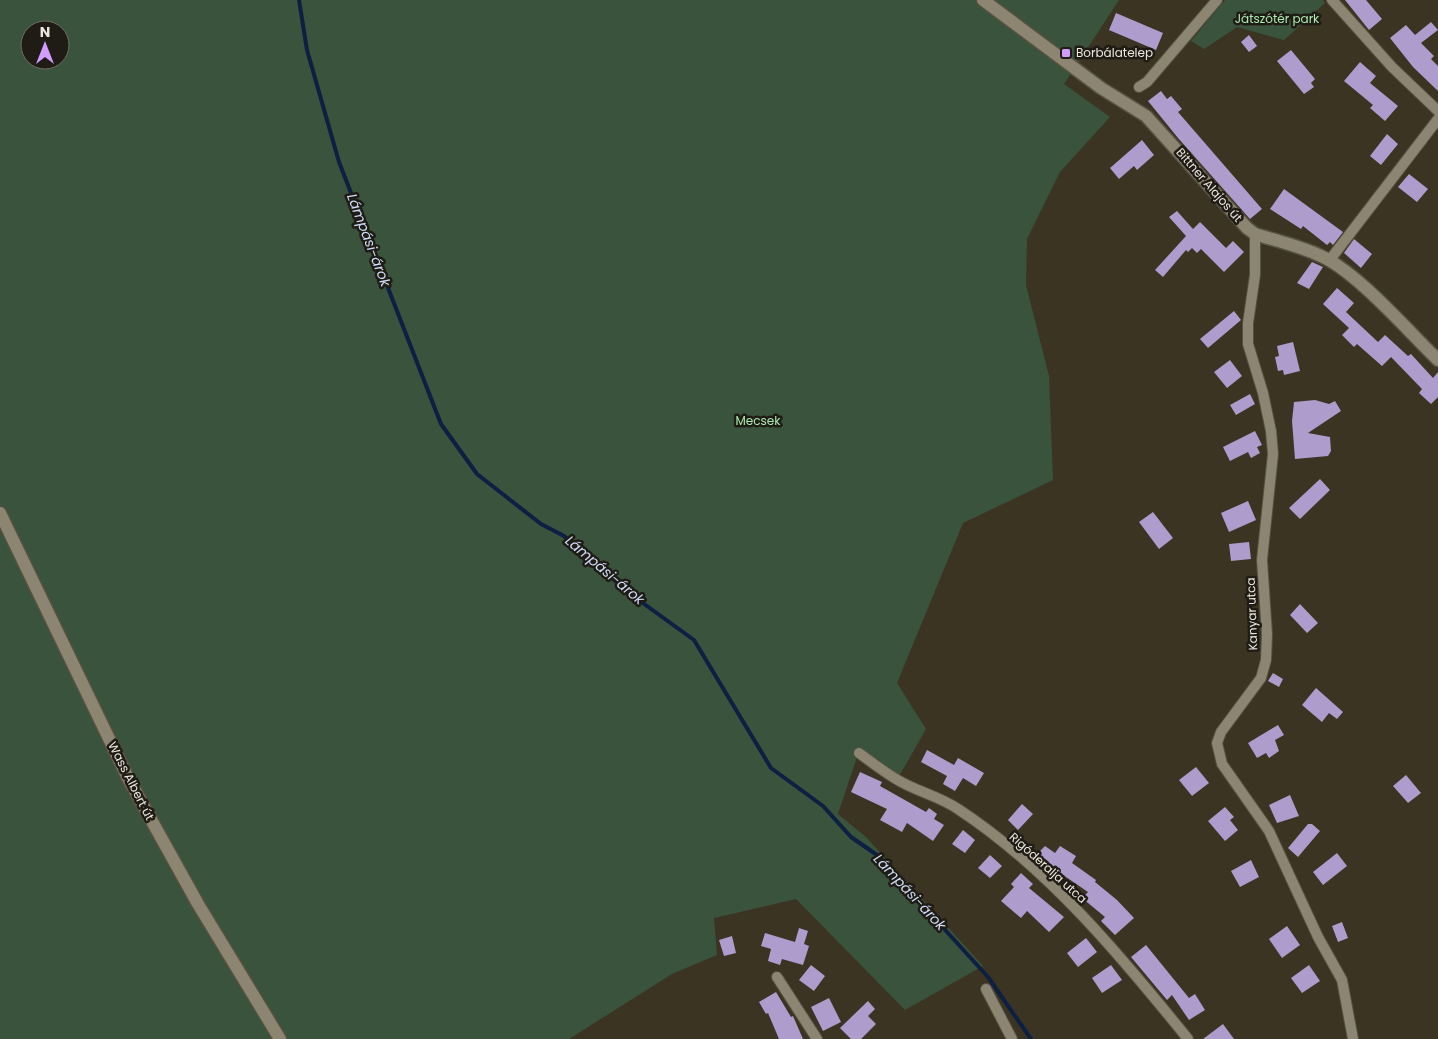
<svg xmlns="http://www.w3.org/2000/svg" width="1438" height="1039" font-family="Poppins,sans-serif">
	<rect width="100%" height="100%" fill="#3b3423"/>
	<!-- green -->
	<path fill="#39533c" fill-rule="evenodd" d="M0 0H1119L1064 84 1110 117 1060 172 1027 239 1026 285 1049 376 1053 480 963 523 897 683 926 729 897 780 858 754 838 814 866 837 983 966 905 1010 796 899 714 918 717 955 672 974 569 1039H0ZM30 30H60V60H30Z
		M1225 0H1323L1325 3 1284 40 1237 27 1204 49 1191 41Z"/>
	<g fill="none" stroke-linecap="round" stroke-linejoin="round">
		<!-- stream -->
		<path stroke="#0d1f42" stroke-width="4" d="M299 0 307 50 339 162 441 424 477 474 541 524 564 536 629 593 694 640 771 768 823 806 851 837 877 855 988 977 1031 1039"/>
	</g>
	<!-- building -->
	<path fill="#ad9ccc" d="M1345 0H1366L1382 19 1369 30Z
		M1116 13 1163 33 1156 50 1109 30Z
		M1431 22 1438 30 1421 43 1434 56 1431 59 1438 66V91L1413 67 1390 38 1406 25 1415 35Z
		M1249 35 1257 46 1249 52 1241 42Z
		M1291 50 1315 79 1311 83 1314 87 1304 94 1277 61Z
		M1360 62 1376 76 1370 83 1398 106 1385 121 1370 108 1373 105 1344 81Z
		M1161 91 1167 99 1171 96 1182 109 1178 112 1262 209 1250 219 1178 138 1148 101Z
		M1387 134 1398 144 1381 165 1370 156Z
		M1142 140 1154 155 1137 170 1134 166 1119 179 1110 168Z
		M1409 174 1428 189 1417 202 1398 187Z
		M1284 189 1343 232 1333 245 1330 242 1327 245 1303 226 1301 229 1270 209Z
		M1177 211 1193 229 1200 222 1226 248 1233 241 1244 252 1224 272 1201 249 1197 253 1192 248 1188 252 1186 250 1163 277 1155 270 1186 236 1169 217Z
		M1354 239 1372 254 1361 268 1344 253Z
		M1312 262 1323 267 1309 289 1297 283Z
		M1337 288 1354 303 1346 312 1378 342 1385 335 1408 356 1411 354 1433 378 1438 372V397L1431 404 1419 393 1422 389 1391 357 1382 366 1357 344 1354 347 1342 335 1349 328 1323 304Z
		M1234 311 1241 320 1208 348 1200 339Z
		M1293 342 1300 371 1284 375 1283 370 1278 371 1275 357 1279 356 1277 346Z
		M1230 360 1242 376 1227 388 1214 372Z
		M1250 394 1255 404 1236 415 1230 405Z
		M1315 400 1329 404 1335 401 1341 411 1308 433 1330 437 1331 451 1328 456 1295 459 1292 421 1294 402Z
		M1255 431 1262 445 1257 447 1260 453 1251 458 1248 452 1230 461 1223 447Z
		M1320 479 1330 490 1300 519 1289 508Z
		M1248 501 1256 520 1229 532 1221 513Z
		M1153 512 1173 538 1159 549 1139 522Z
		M1249 542 1251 559 1231 561 1229 544Z
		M1300 604 1318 623 1307 633 1290 615Z
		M1273 673 1283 679 1279 687 1268 681Z
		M1316 688 1343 712 1337 719 1329 713 1322 722 1302 705Z
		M1278 725 1284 735 1275 740 1279 751 1269 758 1266 753 1257 758 1248 743Z
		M927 750 954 765 958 758 984 773 976 786 963 778 955 791 943 784 947 776 921 762Z
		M1196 767 1209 783 1192 796 1179 780Z
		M860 772 882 782 880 786 926 812 929 808 937 814 934 819 944 825 933 841 907 823 902 832 880 820 887 809 851 792Z
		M1406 775 1421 793 1408 803 1393 786Z
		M1290 795 1299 816 1277 823 1269 805Z
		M1022 804 1033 814 1018 830 1008 820Z
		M1225 807 1234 817 1230 820 1238 830 1225 841 1208 821Z
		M1308 824H1312L1320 831 1298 857 1288 848Z
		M963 830 975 840 965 853 952 844Z
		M1045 846 1055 853 1060 846 1076 856 1072 863 1096 880 1095 882 1117 900 1134 918 1115 935 1101 921 1105 917 1082 898 1088 892 1035 856Z
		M1337 853 1347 866 1323 885 1313 872Z
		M990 855 1002 866 990 878 978 868Z
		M1251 860 1259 877 1240 887 1231 871Z
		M1021 873 1033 884 1029 888 1064 917 1049 932 1027 911 1021 918 1001 901 1014 887 1011 884Z
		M1342 922 1348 938 1338 942 1332 926Z
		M1287 926 1300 945 1282 958 1269 939Z
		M799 928 808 931 804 944 809 946 803 965 782 959 780 965 768 961 771 949 761 946 765 933 795 942Z
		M732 936 736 953 724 956 719 940Z
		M1086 938 1097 952 1078 967 1067 953Z
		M1146 945 1189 998 1195 994 1205 1010 1189 1020 1172 995 1167 1000 1131 957Z
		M811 965 825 976 814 991 799 980Z
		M1111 965 1122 980 1102 993 1092 978Z
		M1309 965 1320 981 1302 993 1291 978Z
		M776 992 791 1017 793 1016 803 1039H779L768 1013 766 1014 759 1002Z
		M829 998 841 1022 823 1031 811 1007Z
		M868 1001 875 1009 868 1016 876 1024 861 1039H851L840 1028Z
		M1223 1024 1234 1039H1203Z"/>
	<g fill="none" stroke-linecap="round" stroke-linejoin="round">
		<!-- street casing -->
		<g stroke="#565141" stroke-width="12">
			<path id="street" d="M1332 0 1392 67 1438 111
				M1139 87 1147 82 1217 0
				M1255 234V275L1248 323V344L1263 393 1271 431 1273 454 1262 560 1267 634 1266 660 1261 678 1221 732 1217 743 1222 764 1269 831 1318 937 1342 980 1353 1039
				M1329 261 1438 119
				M859 753C871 762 883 771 896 779 915 791 939 796 958 809 1048 868 1121 956 1188 1039
				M777 977 817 1039
				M986 989 1012 1039"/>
		</g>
		<!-- secondary casing -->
		<g stroke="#565141" stroke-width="15">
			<path id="secondary" d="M983 0 1101 88 1146 116 1247 228 1255 234C1277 241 1300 246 1321 256 1357 272 1408 331 1438 360
				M0 513 128 778 198 904 280 1039"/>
		</g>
		<!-- street -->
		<use href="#street" stroke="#8c8571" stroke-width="10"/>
		<!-- secondary -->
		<use href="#secondary" stroke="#8c8571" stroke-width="12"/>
	</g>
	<!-- markers -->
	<rect fill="#d19dfe" stroke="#1f1c15" stroke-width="2" x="1061" y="48" width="10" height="10" rx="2.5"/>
	<g text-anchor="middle" stroke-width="5" stroke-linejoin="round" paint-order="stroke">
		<!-- park labels -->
		<g font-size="12" fill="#aae9b0" stroke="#1f1c15">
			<text x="1277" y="23">Játszótér park</text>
			<text x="758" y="425">Mecsek</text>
		</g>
		<!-- poi labels -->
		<g font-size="12" fill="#ebe7dc" stroke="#1f1c15" text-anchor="start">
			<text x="1076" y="57">Borbálatelep</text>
		</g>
		<!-- street labels -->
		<g font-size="12" fill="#ebe7dc" stroke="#1f1c15">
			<text transform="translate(1209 185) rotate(49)" y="4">Bittner Alajos út</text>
			<text transform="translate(1252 614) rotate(-92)" y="4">Kanyar utca</text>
			<text transform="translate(131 781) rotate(63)" y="4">Wass Albert út</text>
			<text transform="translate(1048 868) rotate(42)" y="4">Rigóderalja utca</text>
		</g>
		<!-- water labels -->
		<g font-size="14" font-style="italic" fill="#cddcf6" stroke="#1f1c15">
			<text transform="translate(369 240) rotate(69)" y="5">Lámpási-árok</text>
			<text transform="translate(605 570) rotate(40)" y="5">Lámpási-árok</text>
			<text transform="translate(910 892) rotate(47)" y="5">Lámpási-árok</text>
		</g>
	</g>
	<!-- north arrow -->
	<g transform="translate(45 45)"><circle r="24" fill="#1f1c15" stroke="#716d65"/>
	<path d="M0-4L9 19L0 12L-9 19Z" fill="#d19dfe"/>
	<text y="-8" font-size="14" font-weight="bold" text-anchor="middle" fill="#ebe7dc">N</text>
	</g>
</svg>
